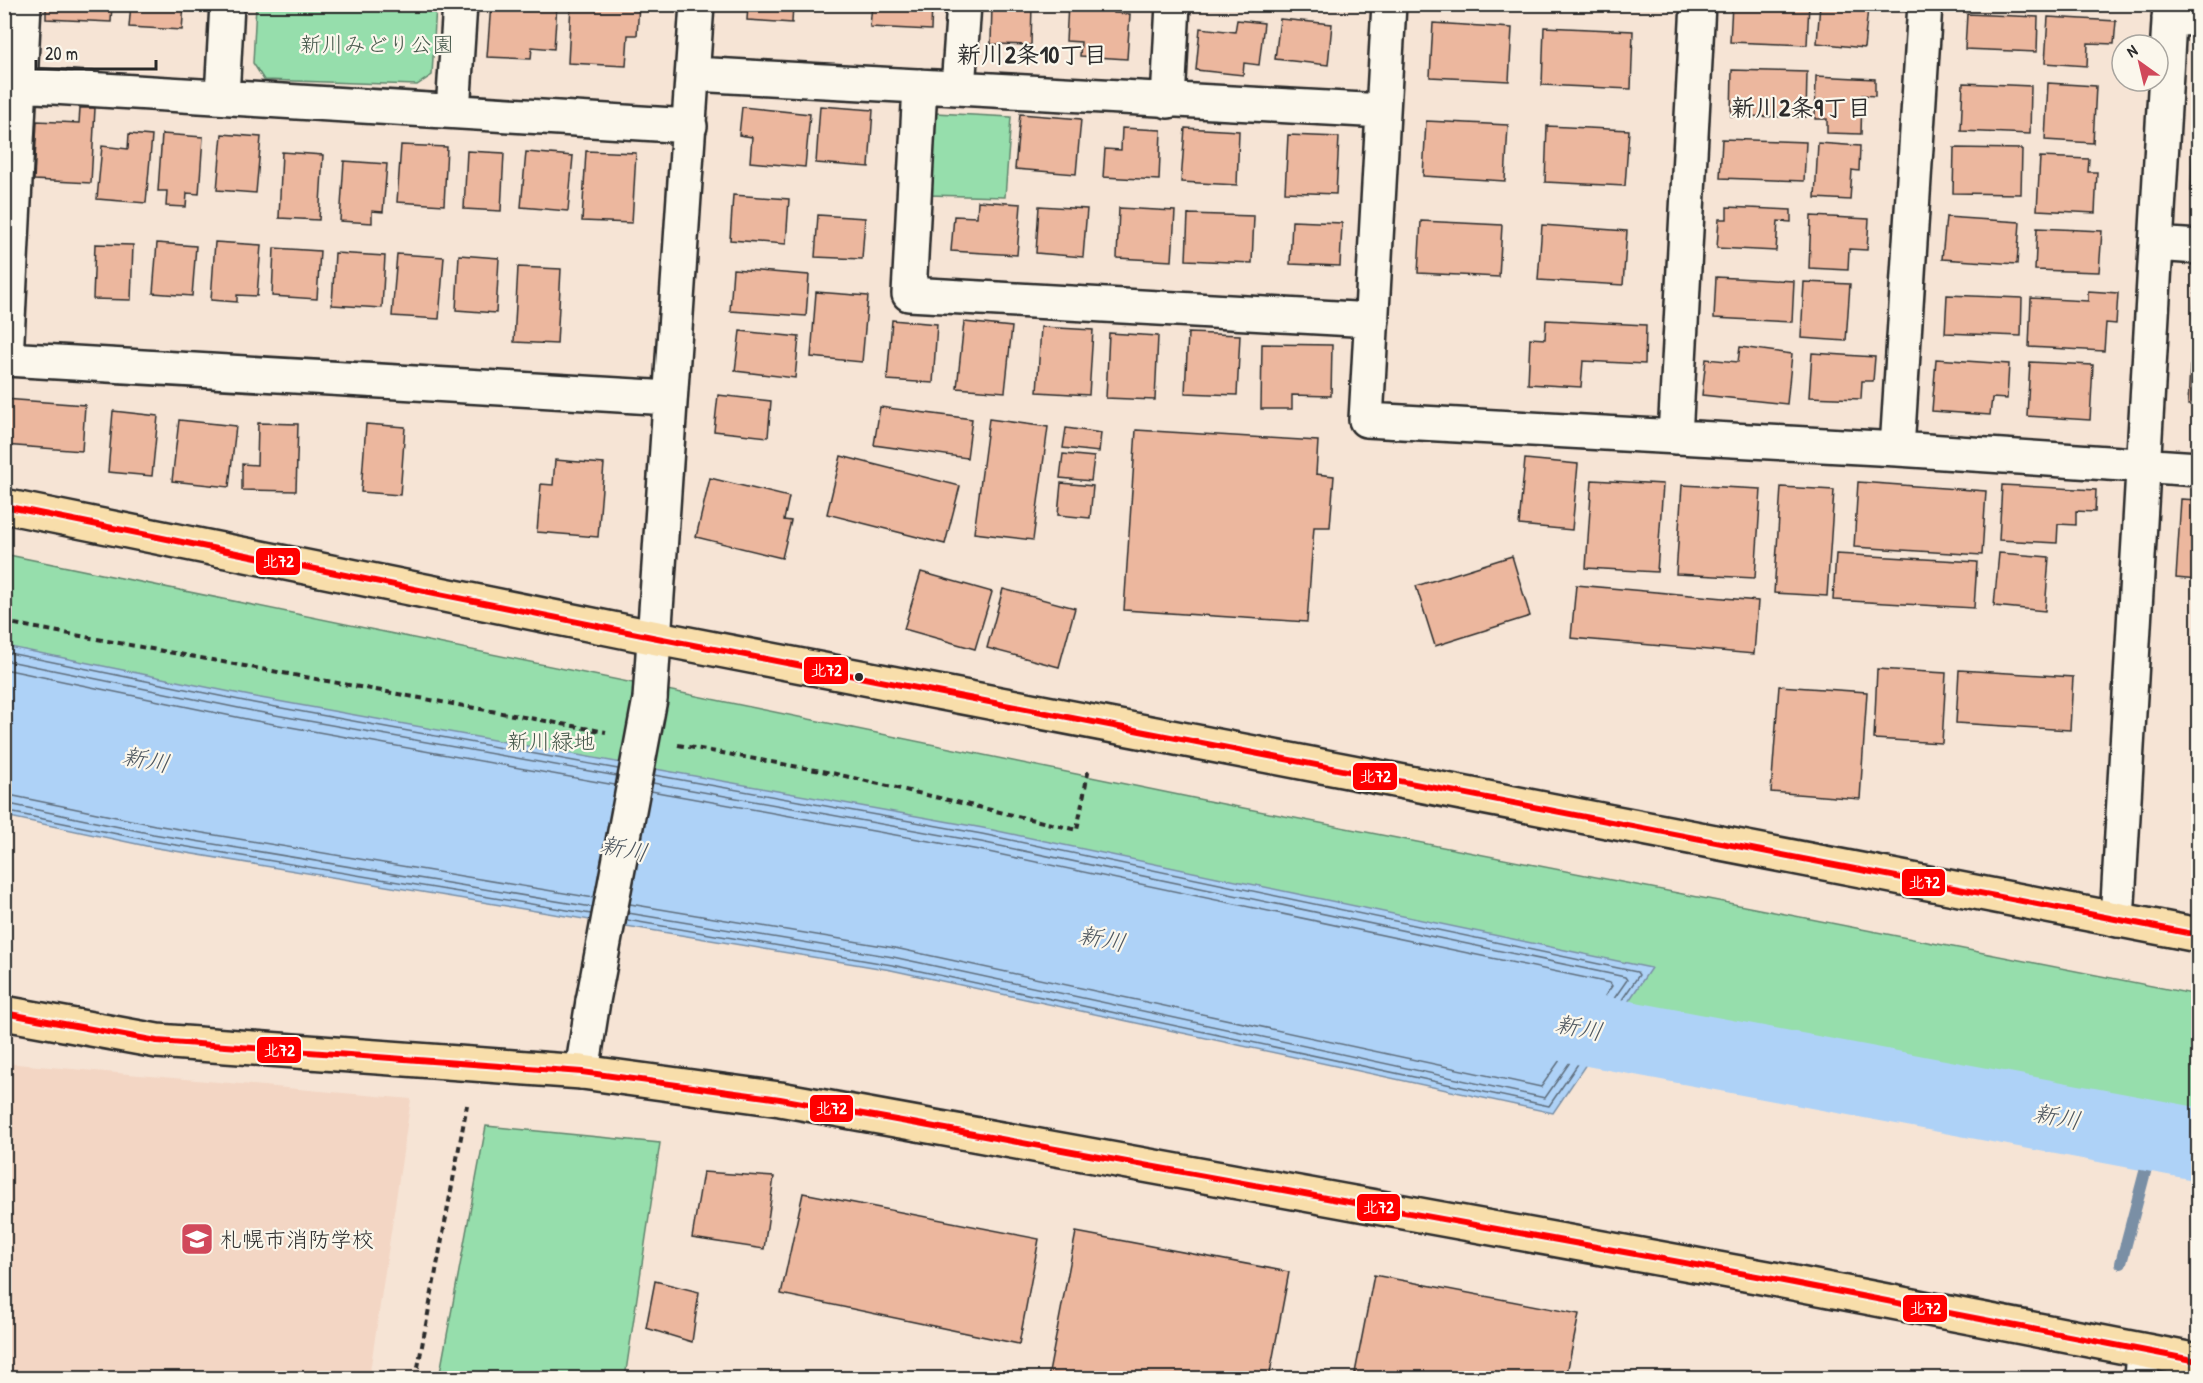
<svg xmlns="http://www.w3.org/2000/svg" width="2203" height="1383" font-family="'Patrick Hand','Klee One',sans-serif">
	<rect width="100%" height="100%" fill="#f6e4d5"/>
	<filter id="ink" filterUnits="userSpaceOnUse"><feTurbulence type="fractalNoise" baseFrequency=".0167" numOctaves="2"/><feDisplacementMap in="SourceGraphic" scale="12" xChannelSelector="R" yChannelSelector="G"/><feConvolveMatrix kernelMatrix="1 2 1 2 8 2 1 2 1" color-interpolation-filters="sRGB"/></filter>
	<g filter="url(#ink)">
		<!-- built -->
		<path fill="#f3d6c4" d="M5 1063 411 1099 369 1378H5Z"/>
		<!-- green -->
		<path fill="#96deac" stroke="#60846c" stroke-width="1.5" d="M256 5H436L432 75 417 85 264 80 253 63Z
			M935 113 1011 117 1005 197 927 195Z
			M4 554 1213 802 2198 995V1121L1456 988 5 697Z
			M486 1126 660 1143 625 1378H439Z"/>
		<!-- water -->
		<path fill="#aed2f7" stroke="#7a8fa5" stroke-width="1.5" d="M5 646 255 697 983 828 1651 968 1553 1113 891 970 151 847 5 816Z"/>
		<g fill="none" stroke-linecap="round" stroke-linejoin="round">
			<!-- shore -->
			<path stroke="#5f6e7d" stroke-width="1.5" d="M4 652 254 703 618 769
				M4 660 253 711 617 776
				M4 669 251 720 615 785
				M4 794 155 825 594 898
				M4 803 153 834 592 907
				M4 811 152 841 591 914
				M630 904 895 948 1541 1087 1612 986 1610 983 979 850 651 791
				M628 913 893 957 1545 1098 1627 980 1625 977 981 842 653 783
				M627 920 892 965 1549 1106 1639 975 1637 972 982 834 654 775"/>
			<!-- stream -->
			<path stroke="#7a8fa5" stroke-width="12" d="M2121 1263 2155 1134"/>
			<!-- river -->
			<path stroke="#aed2f7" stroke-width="72" d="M1510 1015 2198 1144"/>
		</g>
		<!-- building -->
		<path fill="#ecb79e" stroke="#2b2b2b" stroke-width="1.5" d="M46 4H112L111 22 46 19Z
			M131 4H184L182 30 129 27Z
			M491 4H557L554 49 532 47 531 59 487 57Z
			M571 4H639L637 35H628L626 66 568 63Z
			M748 4H793L792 23 747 20Z
			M872 4H932L931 30 870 27Z
			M992 4H1032L1031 45 991 44Z
			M1068 4H1114V13L1130 14 1127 59 1080 56 1081 42 1066 41Z
			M1732 4H1809L1807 45 1730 42Z
			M1820 4 1868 8 1864 48 1817 43Z
			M1967 14 2038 17 2037 52 1965 49Z
			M2048 17 2116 21 2114 44 2088 43 2087 66 2045 63Z
			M1280 19 1332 24 1328 65 1275 59Z
			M1237 20 1264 23 1259 65 1244 63 1243 75 1196 70 1200 28 1235 32Z
			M1433 23 1512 28 1509 81 1430 77Z
			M1544 27 1633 31 1631 89 1542 85Z
			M1732 70 1807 72 1806 117 1731 116Z
			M1816 76 1875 79V96L1862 95 1861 134 1827 133V119H1815Z
			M1963 83 2031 86 2030 134 1961 131Z
			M2048 83 2096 86 2093 143 2045 140Z
			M820 106 873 110 869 167 816 163Z
			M742 107 810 114 805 167 750 162 752 137 739 135Z
			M80 108H95L91 183 34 180 37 121 79 123Z
			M1020 114 1081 119 1076 174 1015 169Z
			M1426 121 1508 125 1505 181 1423 176Z
			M1547 126 1629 130 1625 186 1545 182Z
			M1122 128 1161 130 1159 180 1103 177 1105 149 1121 150Z
			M1185 128 1239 131 1237 185 1181 182Z
			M129 134 152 136 146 203 97 199 102 146 128 149Z
			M162 134 203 137 199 194 187 193 186 207 166 206 167 191H158Z
			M222 134 261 137 256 193 217 190Z
			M1288 135 1339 137 1336 194 1285 192Z
			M2193 138H2198V192L2191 191Z
			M1722 139 1806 142 1804 181 1720 178Z
			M1818 143 1860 146 1859 171 1852 170 1850 200 1815 198Z
			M401 145 447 147 444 205 397 202Z
			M1954 148 2022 149 2021 194 1953 193Z
			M467 151 504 153 501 211 464 209Z
			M586 151 636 153 632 223 582 221Z
			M282 152 323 155 319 220 279 218Z
			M526 152 573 156 568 211 521 207Z
			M2040 157 2089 159 2088 172H2097L2095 213 2037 210Z
			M344 161 387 164 383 212 372 211V223L340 221Z
			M733 195 789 199 786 244 730 240Z
			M978 201 1021 204 1017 255 951 251 954 216 977 217Z
			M1039 206 1087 209 1083 257 1036 253Z
			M1727 207 1791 210V222L1778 221 1776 251 1717 248 1719 219H1727Z
			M1119 208 1175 211 1172 261 1117 258Z
			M1188 214 1254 216 1252 263 1186 260Z
			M818 215 865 218 862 259 815 257Z
			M1811 216 1869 219 1867 250 1849 249 1848 270 1809 268Z
			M1946 217 2020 222 2017 264 1942 259Z
			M1292 221 1342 223 1340 266 1290 264Z
			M1421 221 1502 225 1499 277 1418 273Z
			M1542 225 1627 231 1623 285 1538 280Z
			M2037 228 2102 231 2099 272 2035 270Z
			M215 242 261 245 257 296 237 295V302L211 300Z
			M157 243 196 246 192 296 153 293Z
			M95 244 133 245 131 300 93 299Z
			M274 248 320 251 317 299 272 296Z
			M335 253 385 256 382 308 332 305Z
			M397 254 444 257 439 319 392 316Z
			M459 255 499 258 496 313 456 310Z
			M518 267 561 269 557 344 514 342Z
			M733 269 809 275 806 316 730 311Z
			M1716 277 1794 281 1792 322 1714 318Z
			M2196 278H2198V318H2193Z
			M1804 282 1850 284 1846 341 1801 338Z
			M2088 291 2118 293 2116 324 2106 323 2104 351 2029 347 2031 298 2088 301Z
			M816 292 868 296 862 362 811 357Z
			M1947 295 2022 298 2021 336 1945 333Z
			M892 320 937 324 933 383 887 380Z
			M1546 320 1646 325 1645 364 1583 361 1581 387 1528 384 1530 338 1545 339Z
			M964 322 1012 327 1005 392 957 388Z
			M1041 327 1093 330 1089 395 1037 392Z
			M740 331 799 337 795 378 735 371Z
			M1109 333 1158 336 1155 400 1106 398Z
			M1188 333 1240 335 1237 395 1185 393Z
			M1262 344 1332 345 1331 396 1292 395V409H1261Z
			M1740 347 1792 354 1787 404 1702 395 1706 359 1738 362Z
			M1812 353 1875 357 1873 381H1862L1861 399 1809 397Z
			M1936 359 2009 364 2007 399 1992 398 1990 415 1932 411Z
			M2030 362 2093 365 2090 420 2027 416Z
			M2190 366 2198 367V405H2188Z
			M718 395 771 401 768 437 714 431Z
			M4 399 85 405 82 451 4 445Z
			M880 407 972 419 967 458 874 445Z
			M113 411 158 416 152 476 108 472Z
			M989 419 1048 427 1033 540 974 533Z
			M179 420 236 426 229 487 172 481Z
			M258 423 298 424 296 491 242 490V464L257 465Z
			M366 424 405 427 400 495 361 492Z
			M1066 428 1101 433 1099 452 1063 448Z
			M1136 430 1318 441 1316 474 1334 476 1330 527H1314L1307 622 1124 610Z
			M1063 454 1094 457 1091 481 1060 478Z
			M841 456 960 486 945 544 827 514Z
			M1525 459 1578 464 1572 530 1519 525Z
			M555 460 604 464 598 537 537 532 541 484 553 485Z
			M710 478 789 497 784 520 791 521 782 558 696 537Z
			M1592 480 1663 484 1657 572 1586 568Z
			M1858 482 1986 491 1982 555 1854 547Z
			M1061 483 1093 486 1090 518 1058 515Z
			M1682 485 1761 489 1755 578 1676 574Z
			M2002 485 2096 490 2095 512 2076 511V525L2058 524 2057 543 1999 540Z
			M1781 487 1834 490 1827 596 1774 593Z
			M2181 499 2198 500V580L2176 578Z
			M1999 553 2049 557 2045 611 1994 606Z
			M1836 554 1977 562 1974 608 1833 600Z
			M1512 556 1530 616 1435 646 1416 586Z
			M921 572 992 592 975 649 904 629Z
			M1576 585 1758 601 1754 654 1571 638Z
			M1003 589 1075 608 1059 667 987 648Z
			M1877 669 1946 673 1942 743 1874 739Z
			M1959 670 2073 677 2070 730 1956 723Z
			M1779 686 1867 692 1860 799 1771 792Z
			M703 1172 774 1177 764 1249 692 1238Z
			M803 1193 1039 1239 1019 1344 781 1294Z
			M1076 1232 1289 1272 1269 1378H1048Z
			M1374 1275 1579 1314 1566 1378H1354Z
			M655 1281 699 1292 692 1342 646 1328Z"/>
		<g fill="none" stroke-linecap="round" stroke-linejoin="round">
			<!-- minor casing -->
			<g stroke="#2b2b2b" stroke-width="38">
				<path id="minor" d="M24 4 6 359 670 398
					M1389 4 1366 420 1897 449 2198 469
					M2169 18 2198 19
					M693 74 1383 111
					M4 84 690 126
					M920 86 909 294 1372 320
					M958 88 964 4
					M222 97 227 4
					M1168 101 1173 4
					M453 111 460 4
					M2156 244 2198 247
					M1675 437 1698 4
					M1897 449 1925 4
					M650 699 697 4
					M2117 920 2170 4
					M582 1072 593 1001
					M2141 1378 2143 1351"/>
			</g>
			<!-- major casing -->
			<g stroke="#2b2b2b" stroke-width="38">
				<path id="major" d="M4 506 652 637 2198 935
					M4 1013 157 1041 582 1072 780 1099 1773 1279 2198 1361"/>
			</g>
			<!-- path -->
			<path stroke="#2b2b2b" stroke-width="4" stroke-dasharray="6 4.5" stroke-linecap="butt" d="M4 622 606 732
				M678 745 832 773 1077 830 1089 767
				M416 1378 467 1105"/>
			<!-- minor -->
			<use href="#minor" stroke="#fbf7ec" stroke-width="33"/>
			<!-- major -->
			<use href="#major" stroke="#f8deab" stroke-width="33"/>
			<!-- minor-bridge casing -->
			<g stroke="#2b2b2b" stroke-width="38" stroke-linecap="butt">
				<path id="minor-bridge" d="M593 1001 650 699"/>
			</g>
			<!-- minor-bridge -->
			<use href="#minor-bridge" stroke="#fbf7ec" stroke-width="33"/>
			<!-- bus-1 casing -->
			<g stroke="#fbf7ec" stroke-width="10">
				<path id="bus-1" d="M4 506 652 637 2198 935
					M4 1013 157 1041 582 1072 780 1099 1773 1279 2198 1361"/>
			</g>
			<!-- bus-1 -->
			<use href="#bus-1" stroke="#f00" stroke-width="6"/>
		</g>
	</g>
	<!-- icons -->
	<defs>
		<g id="school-square" transform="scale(1.725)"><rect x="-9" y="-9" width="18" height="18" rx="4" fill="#d1495b" stroke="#fbf7ec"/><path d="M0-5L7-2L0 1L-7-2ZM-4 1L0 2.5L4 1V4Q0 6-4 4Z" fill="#fff"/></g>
	</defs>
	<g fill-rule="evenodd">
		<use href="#school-square" x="197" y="1239"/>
	</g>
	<!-- markers -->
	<circle fill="#2b2b2b" stroke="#fbf7ec" stroke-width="2" cx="859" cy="677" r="5"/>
	<g text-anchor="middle" stroke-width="4.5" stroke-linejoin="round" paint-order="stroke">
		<!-- park labels -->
		<g font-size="22" fill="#46584b" stroke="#fbf7ec">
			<text x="377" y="52">新川みどり公園</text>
			<text x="551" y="749">新川緑地</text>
		</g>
		<!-- poi labels -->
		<g font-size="22" fill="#2b2b2b" stroke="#fbf7ec" text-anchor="start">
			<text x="220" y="1247">札幌市消防学校</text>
		</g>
		<!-- neighbourhood labels -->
		<g font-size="24" font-weight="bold" fill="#2b2b2b" stroke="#fbf7ec">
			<text x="1032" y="63">新川2条10丁目</text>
			<text x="1801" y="116">新川2条9丁目</text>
		</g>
		<!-- water labels -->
		<g font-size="24" font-style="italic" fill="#4c555e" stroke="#fbf7ec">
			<text transform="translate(146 760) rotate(11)" y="8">新川</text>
			<text transform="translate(624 849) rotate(11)" y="8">新川</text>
			<text transform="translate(1102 939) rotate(11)" y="8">新川</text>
			<text transform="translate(1579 1028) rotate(11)" y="8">新川</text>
			<text transform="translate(2057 1117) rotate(11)" y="8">新川</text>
		</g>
	</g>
	<g stroke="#fbf7ec" stroke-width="2">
		<rect x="255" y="547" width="46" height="29" rx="6" fill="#f00"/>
		<rect x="803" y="656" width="46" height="29" rx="6" fill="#f00"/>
		<rect x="1352" y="762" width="46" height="29" rx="6" fill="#f00"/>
		<rect x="1901" y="868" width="45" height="29" rx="6" fill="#f00"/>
		<rect x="256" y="1036" width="46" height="28" rx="6" fill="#f00"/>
		<rect x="809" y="1094" width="45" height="29" rx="6" fill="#f00"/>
		<rect x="1356" y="1193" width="45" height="29" rx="6" fill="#f00"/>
		<rect x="1902" y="1294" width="46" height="29" rx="6" fill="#f00"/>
	</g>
	<g font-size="16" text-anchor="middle" font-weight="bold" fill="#fff">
		<text x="278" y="567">北72</text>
		<text x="826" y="676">北72</text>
		<text x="1375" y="782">北72</text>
		<text x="1924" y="888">北72</text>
		<text x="279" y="1056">北72</text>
		<text x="831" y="1114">北72</text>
		<text x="1378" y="1213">北72</text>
		<text x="1925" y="1314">北72</text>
	</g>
	<!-- margin -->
	<rect width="2203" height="1383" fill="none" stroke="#fbf7ec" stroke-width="24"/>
	<rect x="12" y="12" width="2179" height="1359" fill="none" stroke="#2b2b2b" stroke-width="2" filter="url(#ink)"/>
	<!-- north arrow -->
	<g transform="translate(2140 63) rotate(326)"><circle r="28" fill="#fbf7ec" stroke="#a8a59f" stroke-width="1.5"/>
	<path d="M0-4.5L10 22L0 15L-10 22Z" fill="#d1495b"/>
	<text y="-9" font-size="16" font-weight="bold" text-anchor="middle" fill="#2b2b2b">N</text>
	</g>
	<!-- scale -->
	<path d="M36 60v9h120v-9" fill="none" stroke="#2b2b2b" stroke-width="3"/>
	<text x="45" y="60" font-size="18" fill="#2b2b2b" stroke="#fbf7ec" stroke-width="4.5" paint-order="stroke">20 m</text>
</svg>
